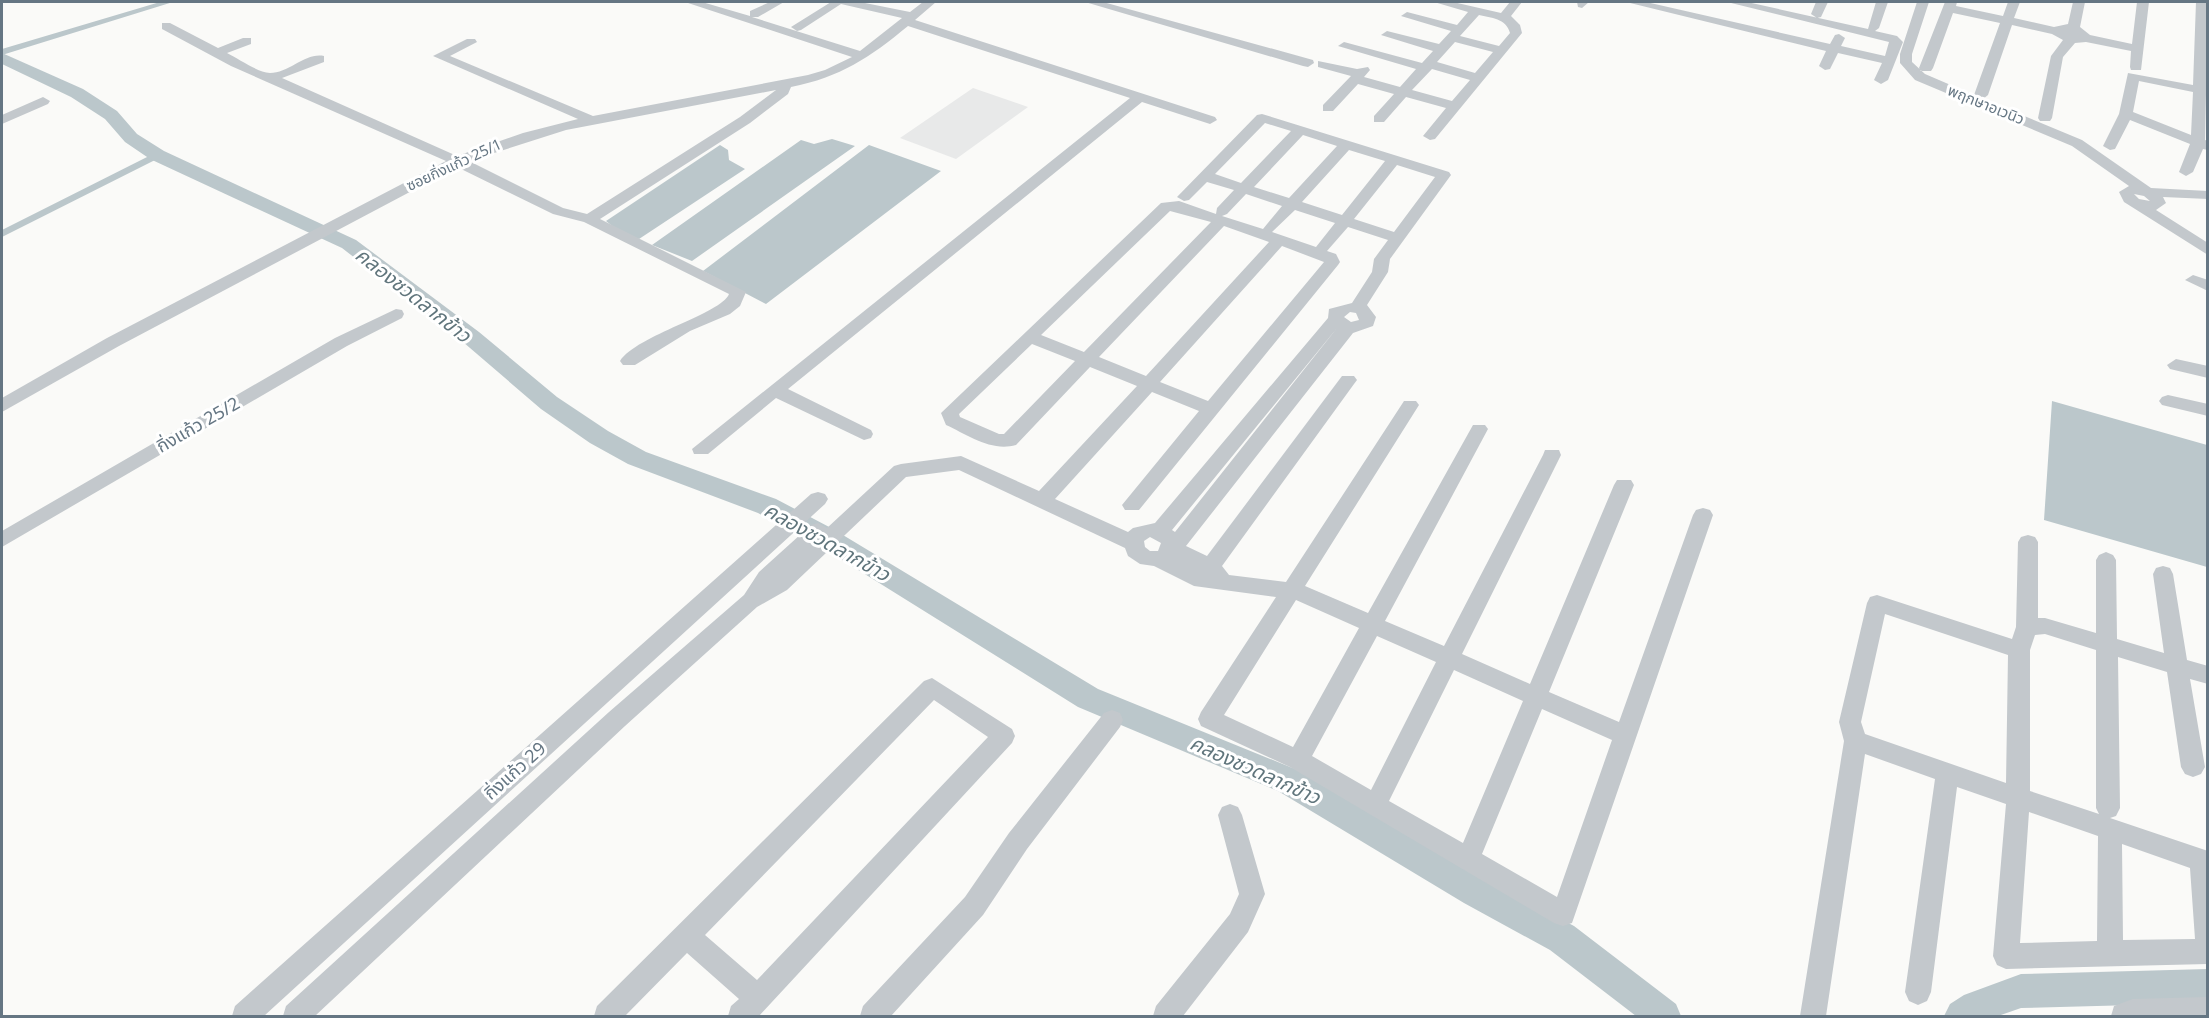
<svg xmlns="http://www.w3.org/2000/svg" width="2209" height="1018" font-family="'Noto Sans','Noto Sans Thai',sans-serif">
	<rect width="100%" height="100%" fill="#fafaf8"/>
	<!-- built -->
	<path fill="#e8e9e9" d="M973 88 1028 107 956 159 900 138Z"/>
	<!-- water -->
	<path fill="#bbc7cb" d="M832 139 855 146 692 261 652 245 801 140 814 144Z
		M720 145 728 150 729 160 745 169 639 239 621 233 606 221Z
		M869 145 941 171 766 304 703 271Z
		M2052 401 2207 445V567L2044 520Z"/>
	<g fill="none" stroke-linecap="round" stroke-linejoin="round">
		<!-- canal -->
		<path fill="#bbc7cb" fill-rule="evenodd" d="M160 2H173L2 55V49Z
			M157 152 161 153V157L2 237V230Z"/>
		<!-- river -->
		<path fill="#bbc7cb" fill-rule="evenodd" d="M2 53 83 89 117 111 137 134 164 151 356 240 479 332 557 397 608 431 646 452 776 499 833 529 1098 689 1300 771 1488 881 1574 926 1676 1004 1681 1016H1636L1550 950 1464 903 1278 791 1078 707 815 543 758 513 628 464 590 443 541 409 463 342 342 248 150 159 125 142 105 119 71 97 2 64Z
			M2208 969V1003L2021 1008 1998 1016H1944L1950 1004 1964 995 2021 974Z"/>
		<!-- minor -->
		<path fill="#c3c8cc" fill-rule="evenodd" d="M685 2H702L750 16V11L770 2H784L758 17H752L860 51 902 18 841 4 801 30 797 31 791 27 831 2H860L910 12 923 2H936L915 20 1215 117 1217 120 1210 124 1142 102 788 389 871 430 873 434 871 438 864 440 776 398 708 454H694L692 449 1130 98 908 26C869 58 841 77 791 87L788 94 750 123 600 219 746 292 740 306 730 314 690 331 635 365H623L620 361C637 335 721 314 729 294L584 222 553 214 457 167 119 346 2 412V398L107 338 446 161 231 66 162 29V23H170L218 48 243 38H251V44L227 53C239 59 257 72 270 73 289 73 306 52 324 56V62L282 78 457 156 523 133 578 119 433 56 467 39H475L477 42 450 56 593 116 808 75 825 70 852 57ZM776 90 740 117 587 214 563 208 469 161 566 130Z
			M1085 2H1103L1313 60 1314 63 1308 67 1303 66Z
			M1434 2H1453L1501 13 1510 2H1522L1511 16 1520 25 1522 33 1435 139 1430 140 1423 136 1446 108 1406 97 1384 122H1374V116L1394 94 1358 84 1333 111H1323V105L1351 76 1318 67V61L1357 69 1368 67 1370 70 1364 77 1400 87 1416 69 1338 46 1344 42 1422 63 1433 51 1381 35 1387 31 1439 44 1451 31 1401 16 1407 12 1457 25 1468 12ZM1479 15C1491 18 1506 18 1510 33L1499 46 1460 36ZM1455 42 1493 52 1475 73 1437 62ZM1432 69 1470 80 1452 101 1412 90Z
			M1577 2H1589L1582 8 1578 7Z
			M1626 2H1646L1830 44 1835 35 1839 34 1845 38 1841 46 1885 56 1889 42 1727 2H1747L1868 29 1876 2H1888L1879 28 1875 31 1897 36 1903 42 1888 80 1881 84 1874 80 1882 63 1838 53 1830 69 1825 70 1819 66 1826 51Z
			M1816 2H1828L1821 17 1817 18 1811 14Z
			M1917 2H1929L1912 54V62L1925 74 1974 95 2000 23 1953 13 1933 68 1931 71H1921L1919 68 1945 2H1957L1956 6 2003 16 2008 2H2020L2014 18 2054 27 2068 24 2073 2H2085L2080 27 2090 35 2132 44 2137 2H2149L2141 70H2131L2130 67 2131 51 2086 42 2075 43 2063 57 2052 118 2050 121H2040L2038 118 2051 56 2063 40 2052 34 2012 25 1988 95 1983 99 2082 140 2151 188 2208 191V199L2163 197 2166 203 2156 210 2208 243V255L2124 202 2119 192 2129 186 2072 146 1915 80 1900 63V54ZM2134 194 2144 196 2150 201 2139 199Z
			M2196 2H2208L2205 140 2208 141V150L2203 149 2193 172 2186 176 2179 172 2190 144 2130 120 2115 149 2110 150 2103 146 2119 114 2128 73 2193 85ZM2139 81 2193 92 2191 135 2133 112Z
			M43 97 50 101 48 104 2 124V115Z
			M1262 114 1449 172 1451 175 1390 259 1388 272 1367 305 1376 317 1373 326 1353 333 1186 546 1207 556 1342 376H1354L1357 380 1354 384 1222 566 1229 575 1286 582 1404 401H1416L1419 405 1305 586 1368 613 1473 425H1485L1488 429 1385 621 1444 646 1543 455 1545 450H1559L1561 455 1462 654 1530 684 1614 485 1617 480H1631L1634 485 1549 692 1619 722 1693 515 1696 510 1703 508 1710 510 1713 515 1572 923 1563 926 1554 923 1290 767 1201 726 1198 719 1201 712 1276 597 1194 586 1154 566 1140 564 1128 556 1125 548 959 470 906 477 787 590 757 607 625 726 315 1016H283L286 1006 609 712 744 595 759 572 811 525 818 523 827 528 894 466 901 464 961 456 1039 491 1137 386 1090 367 1016 445C991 452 968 435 946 425L941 413 1161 203 1179 201 1216 214 1217 208 1234 190 1207 182 1189 200 1184 201 1177 197 1257 115ZM1265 123 1291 131 1241 183 1215 174ZM1303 135 1337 146 1289 198 1254 187ZM1349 150 1385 161 1342 215 1302 202ZM1397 165 1435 177 1394 232 1354 219ZM1246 194 1282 206 1263 229 1222 216 1227 214ZM1295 210 1335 223 1316 247 1272 232ZM1170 211 1211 222 1084 352 1041 335ZM1224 226 1269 242 1146 376 1099 357ZM1348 227 1388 240 1374 259 1372 272 1352 303 1329 309 1328 318 1155 523 1133 528 1128 532 1055 499 1152 392 1199 411 1122 505 1125 510H1139L1338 265 1340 262 1336 254 1327 251ZM1282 246 1324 262 1208 401 1160 382ZM1350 312 1356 313 1359 320 1351 322 1344 317ZM1337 328 1175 532 1172 530ZM1032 344 1075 361 1004 434H999L960 417 959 414ZM1150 537 1161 543 1158 551H1150L1145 547 1144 541ZM1296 600 1359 628 1293 747 1224 715ZM1377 636 1436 662 1371 790 1312 756ZM1454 670 1523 701 1463 843 1389 801ZM1542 709 1612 740 1557 897 1482 854Z
			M2193 275 2208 280V291L2185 280Z
			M396 309 402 310 404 314 402 318 347 346 2 547V531L335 338Z
			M2176 359 2208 366V378L2170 369 2167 365Z
			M2168 395 2208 404V416L2162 405 2159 401 2162 397Z
			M818 492 825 494 828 499 825 504 264 1016H232L235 1006 811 494Z
			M2028 535 2035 537 2038 542V618H2045L2096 633V560L2099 555 2106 552 2113 555 2116 560 2117 639 2164 653 2153 574 2156 568 2163 566 2170 568 2173 574 2187 660 2208 666V684L2190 679 2205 767 2201 774 2193 777 2185 774 2181 767 2167 672 2118 657 2120 808 2116 816 2110 818 2208 851V964L2006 969 1997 965 1993 956 2006 804 1957 787 1931 992 1927 1001 1918 1005 1909 1001 1905 992 1935 779 1865 754 1826 1016H1800L1844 741 1839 722 1867 603 1870 597 1877 595 2012 639 2016 627 2018 542 2021 537ZM1885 614 2008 655 2006 783 1865 734 1861 722ZM2045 634 2096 650V808L2099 814 2030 791V650L2035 635ZM2029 812 2098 836 2097 941 2020 943ZM2122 844 2190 868 2195 939 2123 940Z
			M932 678 1012 729 1015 736 1012 743 759 1016H728L731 1006 739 999 687 953 625 1016H594L597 1006 924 681ZM934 700 988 737 757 980 705 935Z
			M1112 710 1120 713 1123 720 1120 727 1027 849 983 915 891 1016H860L863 1006 965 897 1009 833 1104 713Z
			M1230 804 1238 807 1242 815 1265 894 1248 932 1183 1016H1153L1156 1006 1230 914 1239 894 1218 815 1222 807Z
			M2208 997V1016H2111L2114 1006 2133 999Z"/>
	</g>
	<g text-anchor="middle" stroke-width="6" stroke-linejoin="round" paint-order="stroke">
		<!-- far-street labels -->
		<g font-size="15" fill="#657683" stroke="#fff">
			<text transform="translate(1986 105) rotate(22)" y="5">พฤกษาอเวนิว</text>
			<text transform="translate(454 165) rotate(-25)" y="5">ซอยกิ่งแก้ว 25/1</text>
		</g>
		<!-- street labels -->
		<g font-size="18" fill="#657683" stroke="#fff">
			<text transform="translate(198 425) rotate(-30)" y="6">กิ่งแก้ว 25/2</text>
			<text transform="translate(515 771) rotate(-42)" y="6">กิ่งแก้ว 29</text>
		</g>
		<!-- water labels -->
		<g font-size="20" font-style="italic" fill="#60757c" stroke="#fff">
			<text transform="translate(413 295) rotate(38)" y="7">คลองชวดลากข้าว</text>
			<text transform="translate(827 542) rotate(29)" y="7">คลองชวดลากข้าว</text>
			<text transform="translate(1255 770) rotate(24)" y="7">คลองชวดลากข้าว</text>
		</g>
	</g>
	<!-- border -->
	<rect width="2209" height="1018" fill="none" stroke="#657683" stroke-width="6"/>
</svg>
